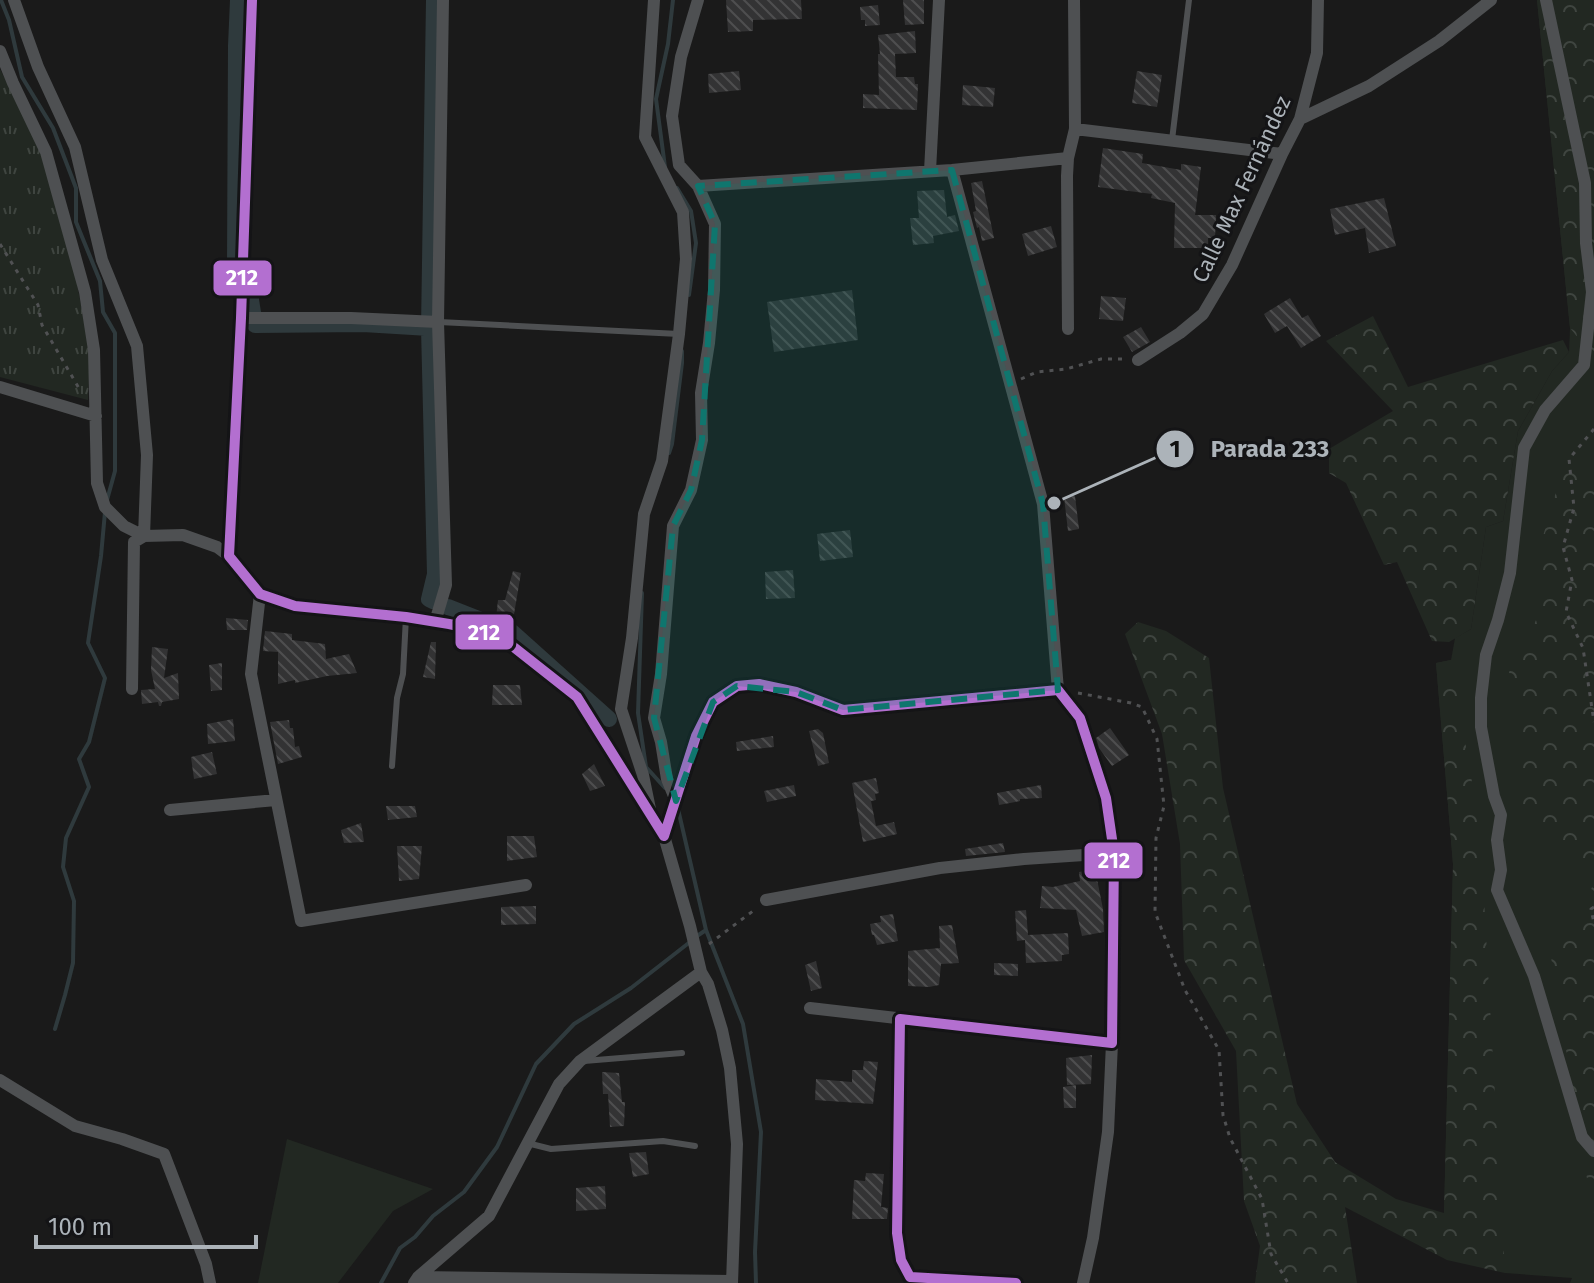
<svg xmlns="http://www.w3.org/2000/svg" width="1594" height="1283" font-family="'Fira Sans',sans-serif">
	<defs>
		<pattern id="forest-crowns" width="20" height="18" patternUnits="userSpaceOnUse" patternTransform="scale(2)"><rect width="20" height="18" fill="#222822"/><path d="M2 6a3 3 0 1 1 6 0M12 15a3 3 0 1 1 6 0" fill="none" stroke="#3f4540"/></pattern>
		<pattern id="park-tufts" width="24" height="20" patternUnits="userSpaceOnUse" patternTransform="scale(2)"><rect width="24" height="20" fill="#222822"/><path d="M3 7l-1-3M5 7V3M7 7l1-3M15 17l-1-3M17 17v-4M19 17l1-3" fill="none" stroke="#3f4540"/></pattern>
		<pattern id="building-back-hatch" width="6" height="6" patternUnits="userSpaceOnUse" patternTransform="scale(2)"><rect width="6" height="6" fill="#333334"/><path d="M-1 5l2 2M0 0l6 6M5-1l2 2" fill="none" stroke="#4e4e4f"/></pattern>
	</defs>
	<rect width="100%" height="100%" fill="#1a1a1a"/>
	<!-- grass -->
	<path fill="#222822" d="M1537 0H1594V1283H1570L1572 1278 1505 1273 1444 1213 1453 864 1436 663 1451 660 1455 638 1471 629 1486 527 1503 521 1518 431 1552 371 1569 352 1570 328Z
		M287 1139 433 1189 393 1211 338 1283H258Z"/>
	<!-- forest -->
	<path fill="url(#forest-crowns)" d="M1537 0H1594V357L1570 328Z
		M1373 316 1408 387 1563 340 1569 352 1552 371 1518 431 1503 521 1486 527 1471 629 1449 642 1432 641 1397 562 1384 565 1346 483 1329 473V449L1393 411 1326 341Z
		M1592 468 1594 471V1213L1588 1185 1551 957 1583 913 1592 887 1581 860 1558 854 1521 805 1517 757 1519 715 1509 672 1521 654 1540 611 1541 543 1561 475Z
		M1138 622 1166 631 1209 658 1223 788 1297 1104 1335 1162 1396 1199 1444 1213 1453 864 1436 663 1451 660 1480 828 1505 1273 1447 1260 1345 1207 1357 1283H1255L1260 1246 1244 1201 1236 1051 1184 960 1180 844 1162 734 1125 634Z"/>
	<!-- park -->
	<path fill="url(#park-tufts)" d="M0 69 43 155 75 274 90 352 88 400 0 377Z"/>
	<g fill="none" stroke-linecap="round" stroke-linejoin="round">
		<!-- stream -->
		<path stroke="#2f3a3d" stroke-width="4" d="M1 0 9 20 22 77 53 128 76 188V222L100 281 103 312 115 333V471L107 500
			M665 167 656 99 668 44 673 0
			M677 188 691 211 696 243 689 295
			M669 453 672 444 682 363V351
			M642 593 638 713 646 767 665 788
			M678 809 706 930 697 936
			M706 930 743 1024 761 1132 755 1252 756 1283
			M55 1029 65 995 73 963 74 901 63 867 66 838 89 787 79 759 89 742 105 678 88 643 101 556 105 512
			M381 1283 400 1248 415 1237 433 1216 464 1192 497 1147 536 1064 574 1024 631 988 690 942"/>
		<!-- canal -->
		<path stroke="#2f3a3d" stroke-width="16" d="M235 264 236 46 238 0
			M252 280 251 300 255 325 363 324 429 328
			M433 601 429 599 435 574 429 328 434 0
			M448 607 512 632 609 719"/>
	</g>
	<!-- building -->
	<path fill="url(#building-back-hatch)" d="M726 0H801L802 19 753 20V31L728 32Z
		M903 0H924V24L905 25Z
		M878 5 880 25 865 26V20H861L860 7Z
		M915 31 916 53 895 54 896 77H914L915 84H918L917 110 863 108V94L879 95 878 54H880L878 35Z
		M739 71 741 90 709 93 708 74Z
		M1137 71 1162 75 1157 107 1132 103Z
		M963 85 995 88 993 107 962 105Z
		M1103 148 1143 154 1142 163 1181 170V164L1201 167 1195 215H1216L1215 238H1208V248H1174L1175 203 1151 198 1152 194 1098 187Z
		M982 181 994 238 982 241 979 227 977 228 973 212 976 211 971 183Z
		M944 190 947 217 955 215 959 231 933 236 934 243 913 245 910 218H919L917 191Z
		M1384 198 1396 246 1369 253 1365 228 1335 235 1330 209Z
		M1051 226 1057 247 1028 256 1022 234Z
		M852 290 858 340 774 352 767 302Z
		M1101 296 1126 298 1123 321 1099 319Z
		M1290 298 1302 318 1308 315 1321 336 1301 348 1287 326 1275 333 1264 314Z
		M1141 327 1150 342 1132 352 1123 337Z
		M1075 496 1079 529 1068 531 1064 497Z
		M850 530 853 557 820 561 817 534Z
		M793 570 795 598 766 599 765 572Z
		M513 571 521 573 513 620 496 618 498 600H505Z
		M226 618 248 620 247 630H227Z
		M265 631 292 634V640L325 644 326 659 349 654 357 673 327 676 295 683V680L278 684V652L263 651Z
		M431 642H436L435 679 423 677Z
		M152 647 168 649 164 678 178 673 179 699 162 702 161 706H159L158 702 142 704 141 690 155 689 151 670Z
		M222 663V690L211 691 209 665Z
		M493 685H520L522 705H492Z
		M233 719 235 741 208 744 207 724Z
		M289 720 290 728H293L295 747 299 746 302 757 278 764 270 722Z
		M1110 728 1129 755 1112 766 1099 748 1096 738Z
		M818 729 823 733 829 763 818 766 809 731Z
		M773 736 774 747 737 751 736 742Z
		M212 752 217 774 194 779 191 757Z
		M594 764 605 786 590 791 582 774Z
		M876 778 879 793 875 794 876 800 871 801 876 826 894 822 897 834 863 842 852 783Z
		M794 785 796 796 767 802 764 791Z
		M1041 785 1042 798 1020 799V801L999 805 997 793Z
		M386 806H415L417 817 388 820Z
		M361 823 364 842 344 843 341 830Z
		M507 836H534L537 857 507 861Z
		M1003 843 1005 852 966 856 965 849Z
		M397 846H422L419 879 399 881Z
		M1095 869 1103 909 1104 932 1082 936 1076 910 1040 908 1042 886 1053 887 1080 881 1079 872Z
		M536 906V924L501 925V907Z
		M1026 910 1028 935 1068 933 1069 954 1062 955V961L1026 963 1025 940 1017 941 1015 911Z
		M893 914 898 941 877 945 874 935H872L870 924 881 922 880 916Z
		M952 925 959 963 941 964 939 985 929 987 908 986V951L940 948 939 926Z
		M816 961 822 988 811 991 805 965Z
		M994 963 1018 964V976L994 975Z
		M1092 1055 1091 1084 1067 1085 1066 1058Z
		M864 1061 878 1062 873 1104 815 1100 816 1079 852 1082V1070H863Z
		M602 1072 619 1073 622 1102H625L624 1126 610 1127 608 1094H603Z
		M1076 1085V1108H1064L1063 1087Z
		M646 1152 649 1174 633 1177 629 1153Z
		M866 1173 884 1174 881 1207 888 1208 887 1219H852L854 1180 865 1181Z
		M605 1186 606 1209 576 1211V1188Z"/>
	<g fill="none" stroke-linecap="round" stroke-linejoin="round">
		<!-- path -->
		<path stroke="#505153" stroke-width="3" stroke-dasharray="4 6" stroke-linecap="butt" d="M0 244 38 305 42 325 80 390
			M1021 379 1037 372 1066 369 1101 359H1126
			M1594 429 1569 459 1574 508 1563 547 1572 580 1566 612 1583 648 1594 722
			M1078 693 1131 703 1142 707 1157 739 1164 806 1156 838 1155 912 1185 990 1219 1050 1223 1115 1230 1138 1262 1199 1271 1254 1288 1283
			M1594 907 1591 909 1594 923
			M709 944 757 908"/>
		<!-- service -->
		<path stroke="#4e5052" stroke-width="6" d="M1172 140 1189 0
			M439 322 679 334
			M392 766 397 698 403 674 406 617
			M584 1061 682 1053
			M527 1143 551 1149 663 1141 695 1146"/>
		<!-- minor -->
		<path stroke="#4e5052" stroke-width="12" d="M14 0 38 67 75 147 102 260 137 346 147 455 144 536 134 542 132 689
			M1546 0 1585 183 1586 243 1592 292 1584 365 1545 410 1524 448 1510 573 1498 620 1486 655 1481 698V727L1494 796 1501 815 1497 840 1501 870 1497 890 1534 976 1582 1137 1594 1151
			M0 51 13 83 46 152 85 292 94 350 97 483 105 507 124 526 144 536 183 535 217 547 229 556 260 594 295 606 406 617 449 624 482 631 511 645 577 697 664 836 690 926 701 972 708 984 722 1030 730 1068 737 1144 732 1283
			M1300 119 1369 86 1439 41 1491 0
			M1075 129 1282 154
			M952 170 1043 504 1058 690 1080 718 1106 798 1114 853 1112 1043 1108 1132 1093 1238 1083 1283
			M930 171 939 0
			M698 186 952 170 1068 158
			M241 318H351L438 322
			M1068 329 1067 176 1068 158 1075 129 1074 0
			M1138 360 1180 333 1203 314 1232 265 1282 154 1300 119 1317 53 1318 0
			M0 387 96 416
			M229 556 241 318 252 0
			M260 594 251 674 301 921 526 885
			M435 622 446 585 438 322 443 0
			M676 801 667 779 661 742 654 718 661 674 673 526 691 490 702 440 701 393 709 343 714 290 715 224 698 186 679 165 672 116 681 57 698 0
			M650 809 643 775 621 709 632 638 644 514 662 461 679 334 686 259 683 212 645 137 654 0
			M170 810 276 800
			M664 836 696 736 713 702 737 686 759 684 796 692 843 710 1058 690
			M766 900 940 868 1024 859 1114 853
			M810 1008 1112 1043
			M900 1019 897 1233 901 1260 912 1283
			M0 1080 75 1126 122 1139 164 1154 206 1264 210 1283
			M418 1277 732 1281
			M910 1277 1016 1283
			M414 1283 418 1277 489 1216 559 1084 580 1061 701 972"/>
		<!-- bus-1 casing -->
		<g stroke="#141416" stroke-width="16">
			<path id="bus-1" d="M252 0 241 318 229 556 260 594 295 606 406 617 449 624 482 631 511 645 577 697 664 836
				M1058 690 1080 718 1106 798 1114 853 1112 1043
				M664 836 696 736 713 702 737 686 759 684 796 692 843 710 1058 690
				M900 1019 897 1233 901 1260 910 1277
				M900 1019 1112 1043
				M910 1277 1016 1283"/>
		</g>
		<!-- bus-1 -->
		<use href="#bus-1" stroke="#b36fd0" stroke-width="10"/>
	</g>
	<!-- marked area -->
	<path fill="#0f766e" fill-opacity="0.2" stroke="#0f766e" stroke-width="6" stroke-dasharray="16 10" stroke-linejoin="round" d="M952 170 1043 504 1058 690 843 710 796 692 737 686 713 702 676 801 654 718 673 526 691 490 702 440 715 224 698 186Z"/>
	<g text-anchor="middle" stroke-width="6" stroke-linejoin="round" paint-order="stroke">
		<!-- street labels -->
		<g font-size="22" fill="#acb3b9" stroke="#141416">
			<text transform="translate(1241 189) rotate(-65)" y="8">Calle Max Fernández</text>
		</g>
	</g>
	<!-- callouts -->
	<path fill="none" stroke="#acb3b9" stroke-width="3" d="M1054 503L1175 449"/>
	<g fill="#acb3b9" stroke="#141416" stroke-width="3">
		<circle cx="1054" cy="503" r="8"/>
		<circle cx="1175" cy="449" r="20"/>
	</g>
	<g font-size="24" text-anchor="middle" font-weight="bold" fill="#111">
		<text x="1175" y="457">1</text>
	</g>
	<g font-size="24" text-anchor="middle" font-weight="bold" fill="#acb3b9" stroke="#141416" stroke-width="6" stroke-linejoin="round" paint-order="stroke">
		<text x="1270" y="457">Parada 233</text>
	</g>
	<g stroke="#141416" stroke-width="3">
		<rect x="212" y="259" width="61" height="38" rx="8" fill="#b36fd0"/>
		<rect x="454" y="613" width="61" height="38" rx="8" fill="#b36fd0"/>
		<rect x="1083" y="841" width="61" height="39" rx="8" fill="#b36fd0"/>
	</g>
	<g font-size="22" text-anchor="middle" font-weight="bold" fill="#fff">
		<text x="242" y="285">212</text>
		<text x="484" y="640">212</text>
		<text x="1114" y="868">212</text>
	</g>
	<!-- scale -->
	<path d="M36 1235v12h220v-12" fill="none" stroke="#acb3b9" stroke-width="4"/>
	<text x="48" y="1235" font-size="24" fill="#acb3b9" stroke="#141416" stroke-width="6" paint-order="stroke">100 m</text>
</svg>
